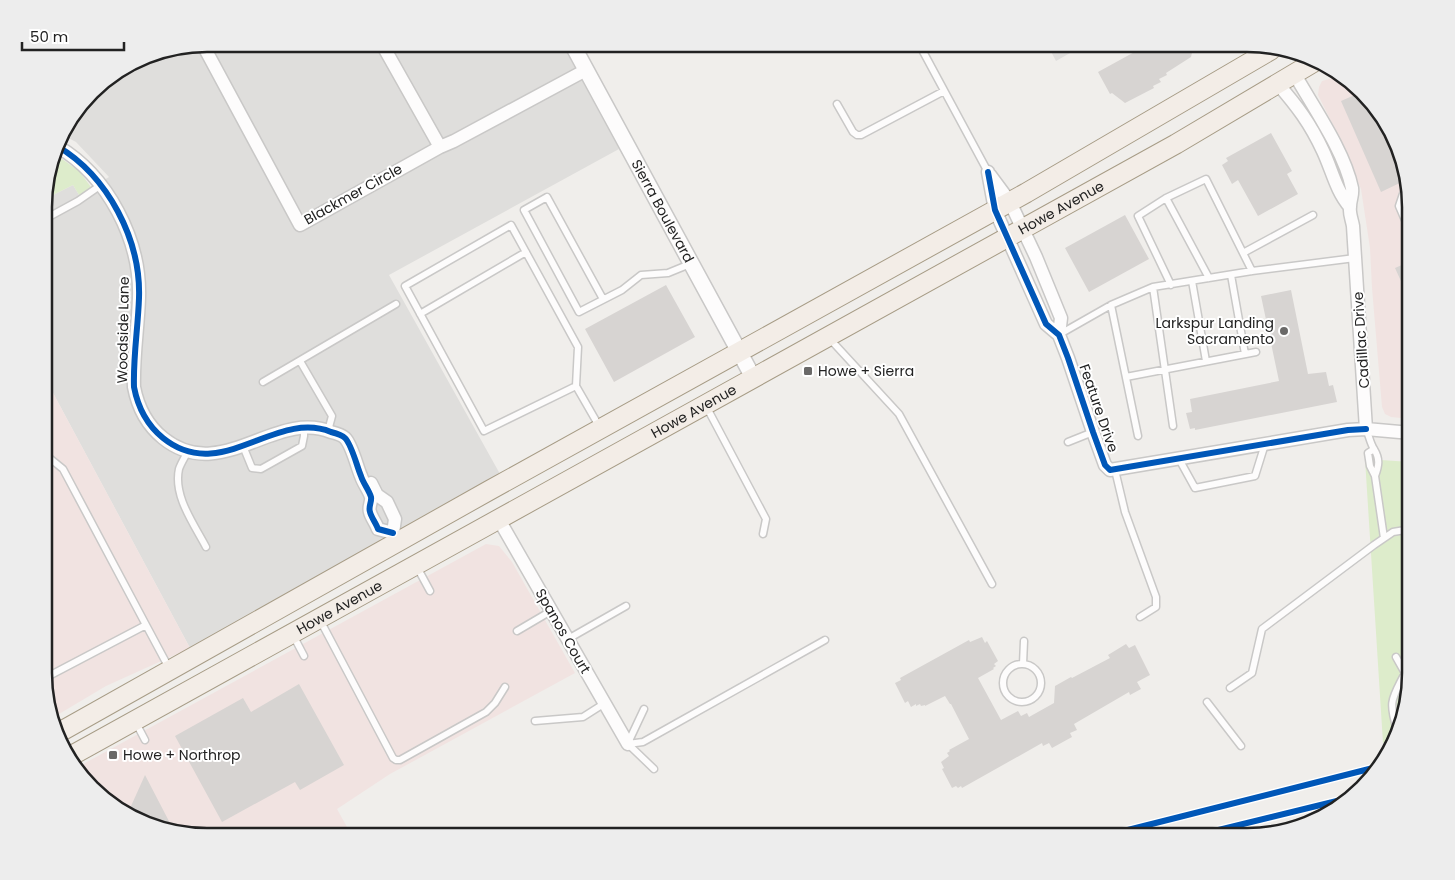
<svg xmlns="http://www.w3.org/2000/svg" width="1455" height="880" font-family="Poppins,sans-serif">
	<rect width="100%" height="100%" fill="#f0eeeb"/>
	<!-- residential -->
	<path fill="#dfdedc" d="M208 44H562L619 149 389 275 500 474 190 648 45 378V199L73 185 79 195 109 177 76 142 61 134 99 85 145 56Z
		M1047 44H1086L1056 61Z"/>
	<!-- commercial -->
	<path fill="#f1e3e1" d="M1340 76 1389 125 1411 196V419L1391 417 1385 414 1382 407 1372 288 1370 248 1361 189 1335 129 1318 95 1319 87 1322 81Z
		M45 378 190 648 106 686 54 717 45 694Z
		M486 544 499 546 512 562 575 673 390 774 337 809 352 836H207L125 814 76 768Z"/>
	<!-- grass -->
	<path fill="#ddeccb" d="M55 154 79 171 91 187 90 190 79 195 73 185 45 199V186Z
		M1365 459 1411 462V683L1394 740 1383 743Z
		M1332 812 1330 814 1258 836H1240Z"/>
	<!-- building -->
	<path fill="#d7d4d2" d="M1149 44H1194L1191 57 1166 73 1167 75 1159 79 1161 82 1153 86 1154 88 1125 103 1112 93 1110 94 1098 72Z
		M1357 94 1389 125 1406 180 1381 192 1341 101Z
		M1271 133 1292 171 1287 174 1298 194 1258 216 1238 180 1232 184 1222 165 1228 161 1226 158Z
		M1125 215 1149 259 1089 292 1065 248Z
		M1411 261V303L1395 268Z
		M666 285 695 337 614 382 585 329Z
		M1291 290 1308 374 1326 372 1329 386 1333 385 1337 402 1195 430V428L1190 429 1186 413 1192 412 1190 399 1279 381 1261 296Z
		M982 637 985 643 987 641 998 661 994 664 996 666 993 668 994 669 978 678 1001 720 1018 711 1021 716 1027 713 1029 717 1054 703 1055 686 1071 677 1072 678 1110 658 1108 655 1126 644 1129 648 1135 645 1150 675 1137 682 1141 689 1130 695 1129 692 1074 724 1077 730 1070 733 1072 737 1052 748 1049 743 1043 746 1042 743 962 788 961 786 958 788 956 786 952 788 942 769 944 768 941 762 949 756 947 753 950 751 949 750 969 739 951 704H950L945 696 925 706V705L921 706 920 704 916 706V704L911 707 908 701 905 703 895 683 901 680 900 678 969 640 970 642Z
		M299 684 344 765 300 790 295 782 222 822 175 736 243 698 251 712Z
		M145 775 172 827 127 815Z"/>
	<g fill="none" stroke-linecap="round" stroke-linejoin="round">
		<!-- service casing -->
		<g stroke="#c9c8c7" stroke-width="9">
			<path id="service" d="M919 44 988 172
				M837 104 853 132 857 135H861L944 91
				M1409 192 1403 194 1399 206 1411 234
				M1166 198 1209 278
				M45 219 78 201 101 185
				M1243 253 1313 215
				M1231 275 1245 354
				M1192 281 1206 361
				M1171 285 1138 216 1166 198 1206 179 1252 271
				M1153 287 1173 426
				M603 299 547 197 524 210 579 312 622 290 641 275 668 273 690 264
				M1111 305 1138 436
				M420 314 526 252
				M1060 334 1111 305 1153 287 1252 271 1355 258
				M829 338 899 414 992 584
				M300 361 332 416 328 431
				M1126 377 1256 352
				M263 382 396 304
				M576 386 578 347 511 225 405 286 484 431 576 386 599 426
				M706 406 766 519 763 534
				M1366 429C1369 435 1370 443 1374 449 1380 459 1379 465 1375 476
				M1068 442 1093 432
				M243 446 252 468 261 469 302 446 304 436V428
				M1374 449 1368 453 1370 466 1375 476 1384 538
				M188 451C185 457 181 463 179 469 173 496 194 524 206 547
				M45 457 47 456 63 469 146 625 45 678
				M1179 459 1195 488 1255 476 1265 444
				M1115 470 1125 512 1156 597V607L1140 617
				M417 567 430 591
				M320 620 393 758 396 760H400L486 712 495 703 505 687
				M146 625 169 668
				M517 631 551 611
				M293 635 304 656
				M568 639 626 606
				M1396 657 1405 673 1411 675
				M1023 664 1024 641
				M1003 683a19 19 0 1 1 38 0a19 19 0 1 1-38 0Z
				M1230 688 1252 673 1262 629 1374 545 1393 532 1411 529
				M1207 702 1241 746
				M135 721 145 740
				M535 721 583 717 605 703
				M1397 730C1388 700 1392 699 1405 673
				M628 743 644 709
				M628 744 643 742 825 640
				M628 744 654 769"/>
		</g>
		<!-- minor casing -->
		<g stroke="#c9c8c7" stroke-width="15">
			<path id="minor" d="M382 44 440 147
				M203 45 300 225 440 147 454 141 586 70
				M1294 73C1313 107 1344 150 1352 188 1353 196 1350 199 1350 207 1349 213 1352 220 1353 226L1366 429 1411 433
				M1277 83C1297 106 1310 123 1323 151 1332 170 1336 191 1350 207
				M57 146C108 176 141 240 139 298 138 328 133 357 134 387 138 408 147 425 163 438 221 485 275 409 331 432 335 433 342 435 345 438 352 445 357 467 361 476 363 483 369 490 371 497 372 502 368 507 370 512 371 517 376 523 378 529L393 533
				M988 172 995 210 1046 324 1059 335 1068 358 1093 432 1105 465 1110 470 1348 430 1366 429
				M990 175 1010 202 1036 257 1061 318 1059 335
				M371 483 377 495 387 502 395 519 393 533 397 541
				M498 518 628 744"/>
		</g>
		<!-- tertiary casing -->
		<g stroke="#c9c8c7" stroke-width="18">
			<g id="tertiary">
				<path id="s1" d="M572 44 754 379"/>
			</g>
		</g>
		<!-- primary casing -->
		<g stroke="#a79c86" stroke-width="21">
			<g id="primary">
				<path d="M60 732 490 490 1026 193 1271 50"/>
				<path id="s2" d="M69 757 1176 144 1314 62"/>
			</g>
		</g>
		<!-- service -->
		<use href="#service" stroke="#fdfcfc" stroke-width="6"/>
		<!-- minor -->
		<use href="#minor" stroke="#fdfcfc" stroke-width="12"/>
		<!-- tertiary -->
		<use href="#tertiary" stroke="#fdfcfc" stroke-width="15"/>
		<!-- primary -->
		<use href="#primary" stroke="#f3ede7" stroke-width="19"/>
		<!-- cycleway casing -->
		<g stroke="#fff" stroke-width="9">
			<path id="cycleway" d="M57 146C108 176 141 240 139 298 138 328 133 357 134 387 138 408 147 425 163 438 221 485 275 409 331 432 335 433 342 435 345 438 352 445 357 467 361 476 363 483 369 490 371 497 372 502 368 507 370 512 371 517 376 523 378 529L393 533
				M988 172 995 210 1046 324 1059 335 1068 358 1093 432 1105 465 1110 470 1348 430 1366 429
				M1104 836 1377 767
				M1194 836 1345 799"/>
		</g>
		<!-- cycleway -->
		<use href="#cycleway" stroke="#0057b8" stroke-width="6"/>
	</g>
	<!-- markers -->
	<g fill="#6a6968" stroke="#fff" stroke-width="2">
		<circle cx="1284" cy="331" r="5"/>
		<rect x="803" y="366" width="10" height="10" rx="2.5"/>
		<rect x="108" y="750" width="10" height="10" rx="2.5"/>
	</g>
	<g text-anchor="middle" stroke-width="4" stroke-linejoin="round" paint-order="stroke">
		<!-- street labels -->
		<g font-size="14" fill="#222" stroke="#fff">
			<text transform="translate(353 194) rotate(-29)" y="5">Blackmer Circle</text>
			<text dy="5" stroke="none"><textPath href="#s2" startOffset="1134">Howe Avenue</textPath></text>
			<text dy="5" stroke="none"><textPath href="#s1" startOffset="190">Sierra Boulevard</textPath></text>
			<text transform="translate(123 330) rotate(-89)" y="5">Woodside Lane</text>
			<text transform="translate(1361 340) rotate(-94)" y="5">Cadillac Drive</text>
			<text transform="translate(1099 408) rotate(71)" y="5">Feature Drive</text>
			<text dy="5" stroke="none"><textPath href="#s2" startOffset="714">Howe Avenue</textPath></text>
			<text dy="5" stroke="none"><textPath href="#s2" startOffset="309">Howe Avenue</textPath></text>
			<text transform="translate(563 631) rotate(60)" y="5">Spanos Court</text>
		</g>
		<!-- poi labels -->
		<g font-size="14" fill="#222" stroke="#fff" text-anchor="start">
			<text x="1274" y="328" text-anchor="end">Larkspur Landing<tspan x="1274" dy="16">Sacramento</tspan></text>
			<text x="818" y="376">Howe + Sierra</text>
			<text x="123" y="760">Howe + Northrop</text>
		</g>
	</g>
	<!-- crop -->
	<path d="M0 0H1455V880H0ZM207 52H1247A155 155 0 0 1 1402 207V673A155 155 0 0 1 1247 828H207A155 155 0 0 1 52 673V207A155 155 0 0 1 207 52Z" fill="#ededed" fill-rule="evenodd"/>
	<path fill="none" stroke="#222" stroke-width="2.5" d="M207 52H1247A155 155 0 0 1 1402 207V673A155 155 0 0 1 1247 828H207A155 155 0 0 1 52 673V207A155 155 0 0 1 207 52Z"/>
	<!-- scale -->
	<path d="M22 42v8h102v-8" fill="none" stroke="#222222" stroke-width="2.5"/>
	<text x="30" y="42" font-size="15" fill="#222222" stroke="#ffffff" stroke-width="4" paint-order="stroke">50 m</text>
</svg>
